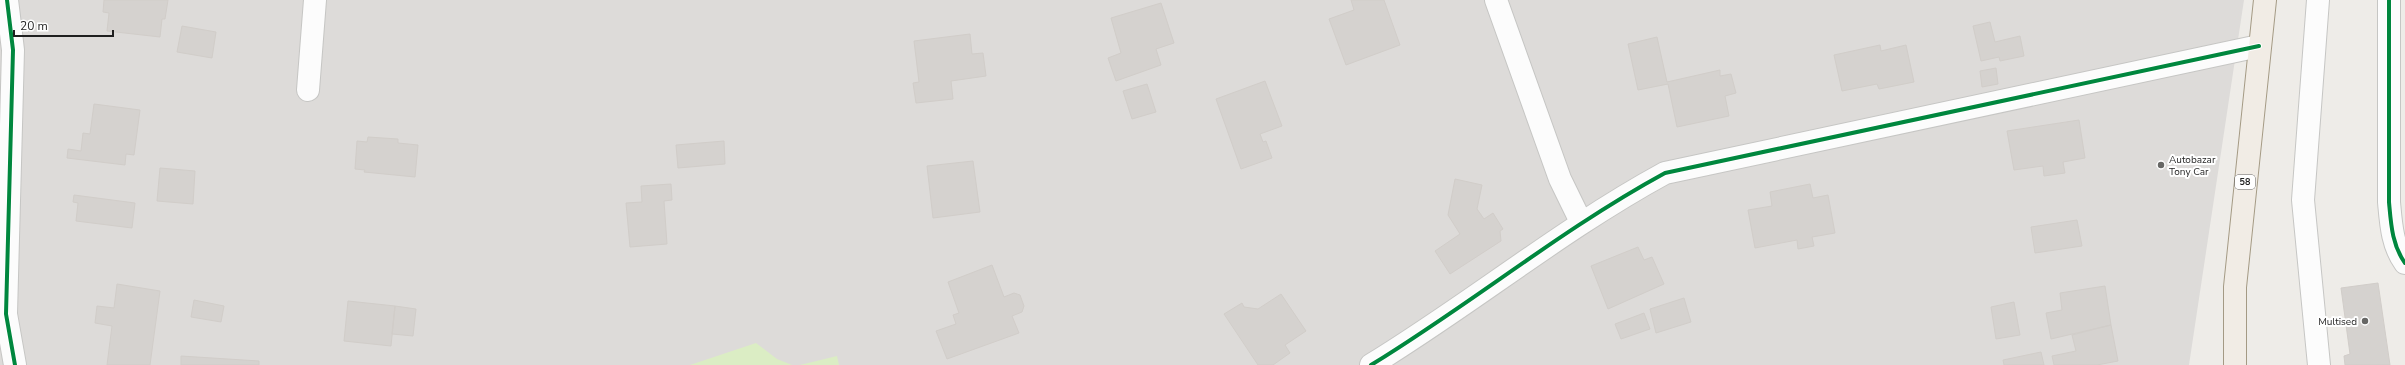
<svg xmlns="http://www.w3.org/2000/svg" width="2405" height="365" font-family="'Nunito Sans',sans-serif">
	<rect width="100%" height="100%" fill="#eeece8"/>
	<!-- residential -->
	<path fill="#dddbd9" d="M0 0H2244L2189 365H0Z"/>
	<!-- grass -->
	<path fill="#dbedc4" d="M756 343 777 359 792 365H690Z
		M837 356 839 365H800Z"/>
	<!-- building -->
	<path fill="#d5d2cf" stroke="#d1cdc9" d="M104 0H168L165 19H162L160 37 107 31 109 13 103 12Z
		M1351 0H1384L1400 45 1346 65 1329 19 1354 10Z
		M1161 3 1174 43 1156 49 1161 65 1116 81 1108 58 1121 53 1111 18Z
		M1990 22 1995 42 2020 36 2024 56 2000 61 1999 57 1981 61 1973 26Z
		M182 26 216 32 212 58 177 52Z
		M970 34 972 54 983 53 986 76 951 81 953 99 916 103 913 83 919 82 914 41Z
		M1657 37 1667 82 1720 70V76L1731 74 1736 93 1725 96 1729 116 1677 127 1668 84 1638 90 1628 44Z
		M1880 45 1881 51 1906 45 1914 82 1879 89 1877 84 1842 91 1834 55Z
		M1996 68 1998 84 1982 87 1980 71Z
		M1265 81 1282 126 1260 134 1263 142 1266 141 1272 158 1241 169 1216 99Z
		M1147 84 1156 112 1132 119 1123 91Z
		M94 104 140 110 134 155 126 154 125 165 67 158 68 149 81 151 83 133 90 134Z
		M2079 120 2085 158 2063 162 2065 173 2044 176 2043 166 2014 170 2007 131Z
		M368 137 398 139V143L418 145 415 177 364 172 365 170 355 169 357 141 367 142Z
		M724 141 725 164 678 168 676 145Z
		M973 161 980 212 933 218 927 166Z
		M160 168 195 171 193 204 157 201Z
		M1455 179 1482 185 1477 209 1484 219 1493 213 1503 229 1500 231 1501 241 1450 274 1435 251 1460 234 1448 215Z
		M671 184 672 200 664 201 667 244 630 247 626 203 642 202 641 186Z
		M1810 184 1813 198 1828 195 1835 233 1812 237 1814 246 1798 249 1797 240 1755 248 1748 210 1772 206 1770 192Z
		M74 195 135 203 132 228 76 221 78 203 73 202Z
		M2077 220 2082 246 2035 253 2031 227Z
		M1638 247 1644 260 1652 257 1664 284 1608 309 1591 266Z
		M992 265 1004 297 1014 293 1020 295 1024 306 1022 312 1012 316 1019 333 947 359 936 331 956 324 953 315 959 313 948 282Z
		M2378 283 2390 365H2345L2344 356 2350 354 2341 288Z
		M117 284 160 291 150 365H107L112 326 95 323 97 306 114 308Z
		M2105 286 2111 325 2051 339 2046 313 2062 310 2060 293Z
		M1281 294 1306 331 1285 345 1290 353 1273 365H1258L1224 314 1242 303 1244 307 1258 309Z
		M1684 298 1691 322 1656 333 1650 309Z
		M194 300 224 306 221 322 191 317Z
		M348 301 395 306 391 346 344 341Z
		M2014 302 2020 335 1996 339 1991 307Z
		M395 306 416 309 413 336 392 334Z
		M1644 313 1650 329 1621 339 1615 324Z
		M2111 325 2118 361 2097 365H2054L2052 356 2076 351 2072 335Z
		M2041 352 2044 365H2004L2003 360Z
		M181 356 259 361V365H181Z"/>
	<g fill="none" stroke-linecap="round" stroke-linejoin="round">
		<!-- minor casing -->
		<g stroke="#c6c6c4" stroke-width="24">
			<path id="minor" d="M7 0 13 50 6 314 15 365
				M1496 0 1560 179 1581 222
				M2318 0 2303 200 2319 365
				M2389 0V202C2391 224 2392 245 2405 263
				M308 90 315 0
				M1371 365C1471 304 1562 229 1665 173L2259 46"/>
		</g>
		<!-- major casing -->
		<g stroke="#a49a84" stroke-width="24">
			<path id="major" d="M2235 365V287L2265 0"/>
		</g>
		<!-- minor -->
		<use href="#minor" stroke="#fcfcfc" stroke-width="22"/>
		<!-- major -->
		<use href="#major" stroke="#f1ece5" stroke-width="22"/>
		<!-- cycleway casing -->
		<g stroke="#fff" stroke-width="6">
			<path id="cycleway" d="M7 0 13 50 6 314 15 365
				M2389 0V202C2391 224 2392 245 2405 263
				M1371 365C1471 304 1562 229 1665 173L2259 46"/>
		</g>
		<!-- cycleway -->
		<use href="#cycleway" stroke="#00873e" stroke-width="4"/>
	</g>
	<!-- markers -->
	<g fill="#676765" stroke="#fff" stroke-width="1.5">
		<circle cx="2161" cy="165" r="4"/>
		<circle cx="2365" cy="321" r="4"/>
	</g>
	<g text-anchor="middle" stroke-width="4" stroke-linejoin="round" paint-order="stroke">
		<!-- shield labels -->
		<rect fill="#fff" stroke="#626262" stroke-width="1" x="2235" y="175" width="20" height="14" rx="3"/>
		<g font-size="9" font-weight="bold" fill="#1f1f1f">
			<text x="2245" y="185">58</text>
		</g>
		<!-- poi labels -->
		<g font-size="10" fill="#1f1f1f" stroke="#fff" text-anchor="start">
			<text x="2169" y="163">Autobazar<tspan x="2169" dy="12">Tony Car</tspan></text>
			<text x="2357" y="325" text-anchor="end">Multised</text>
		</g>
	</g>
	<!-- scale -->
	<path d="M14 30v6h99v-6" fill="none" stroke="#1f1f1f" stroke-width="2"/>
	<text x="20" y="30" font-size="12" fill="#1f1f1f" stroke="#ffffff" stroke-width="3" paint-order="stroke">20 m</text>
</svg>
